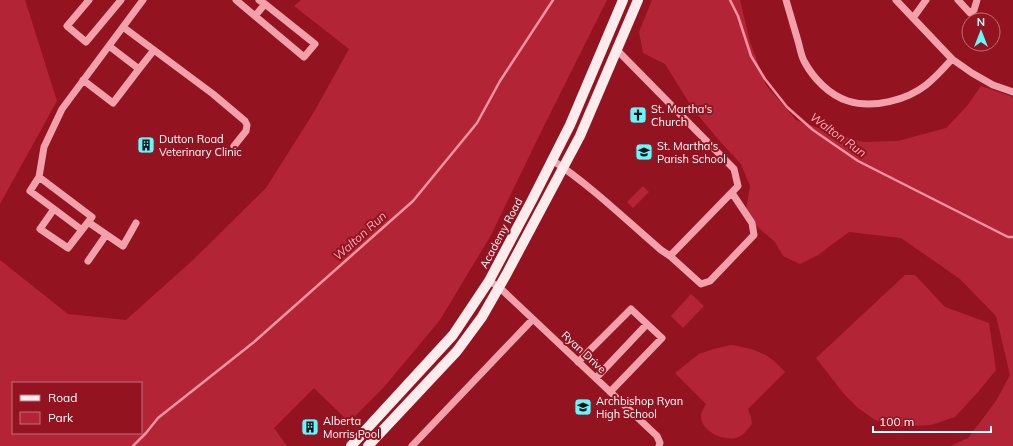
<svg xmlns="http://www.w3.org/2000/svg" width="1013" height="446" font-family="Mulish,sans-serif">
	<rect width="100%" height="100%" fill="#941320"/>
	<!-- green -->
	<path fill="#b32536" fill-rule="evenodd" d="M0 0H25L57 101 0 204Z
		M301 0H607L540 134 491 235 440 320 384 387 349 422 314 388 274 428 287 446H0V260L68 314 126 320 193 260 266 188 314 112 349 49 294 6ZM13 383H141V433H13Z
		M652 0H740L750 42 766 85 796 120 832 133 863 142 898 141 946 128 967 106 981 86 1013 97V446H951L968 438 996 401 1010 375 996 316 960 279 901 238 849 232 818 255 800 264 783 256 775 242 745 216 750 186 741 164 717 138 693 109 665 64 643 53 639 32Z
		M643 186 649 192 633 208 627 202Z
		M905 275H915L945 307 989 323 996 370 978 392 955 417 931 425 895 427 875 420 858 408 844 394 816 358Z
		M691 294 704 306 683 328 671 316Z
		M731 345C756 349 768 353 785 372L748 409 751 417 752 424C748 429 743 436 736 438 723 441 700 431 701 415 702 411 704 407 706 404L675 373 699 354 714 349Z"/>
	<g fill="none" stroke-linecap="round" stroke-linejoin="round">
		<!-- stream -->
		<path stroke="#f593a0" stroke-width="2.5" d="M730 0 738 16 751 56 765 79 787 107 813 130 858 161 1008 237H1013
			M133 446 146 433 158 418 254 342 413 201 477 123 500 81 553 0"/>
		<!-- minor -->
		<path stroke="#f2a1ab" stroke-width="7" d="M89 0 67 26 86 42 121 0
			M236 0 255 16 265 4 259 0
			M786 0C790 14 794 27 798 41 800 48 801 55 804 61 813 78 829 95 848 101 873 109 907 100 926 85 936 77 944 68 952 59
			M896 0 952 59 972 73 993 85 1013 92
			M958 0 970 13 974 10 977 0
			M255 16 304 57 315 44 265 4
			M913 18 926 0
			M123 27 213 94 245 121 247 125 246 131 234 146
			M139 69 154 50
			M83 80 113 103 139 69 109 46
			M552 160C590 185 626 220 661 250L670 256 738 186 734 169 617 50
			M39 177 44 147 62 109 143 0
			M54 209 40 229 68 248 92 217 39 177 30 191 82 230
			M88 222 123 246 136 223
			M670 256 701 284 710 281 754 235 752 223 732 193
			M88 261 106 235
			M489 281 499 287 657 436 660 443 659 446
			M578 362 631 309 662 338 610 392
			M596 378 647 324
			M412 446 533 319"/>
		<!-- major -->
		<path stroke="#ffedee" stroke-width="10" d="M351 446 453 335 489 281 532 200 570 125 623 0
			M368 446 457 351 482 317 506 275 580 136 638 0"/>
	</g>
	<!-- icons -->
	<defs>
		<g id="church-square" transform="scale(0.9)"><rect x="-9" y="-9" width="18" height="18" rx="4" fill="#63f8ff" stroke="#941320"/><path d="M-1.2-6h2.4v3.5h3.3v2.4h-3.3V6h-2.4V-.1h-3.3v-2.4h3.3Z" fill="#111"/></g>
		<g id="building-square" transform="scale(0.9)"><rect x="-9" y="-9" width="18" height="18" rx="4" fill="#63f8ff" stroke="#941320"/><path d="M-4-6H4V6H1V3H-1V6H-4ZM-2.5-4.3h1.7v1.8h-1.7ZM.8-4.3h1.7v1.8H.8ZM-2.5-1h1.7V.8h-1.7ZM.8-1h1.7V.8H.8Z" fill="#111"/></g>
		<g id="school-square" transform="scale(0.9)"><rect x="-9" y="-9" width="18" height="18" rx="4" fill="#63f8ff" stroke="#941320"/><path d="M0-5L7-2L0 1L-7-2ZM-4 1L0 2.5L4 1V4Q0 6-4 4Z" fill="#111"/></g>
	</defs>
	<g fill-rule="evenodd">
		<use href="#church-square" x="638" y="115"/>
		<use href="#building-square" x="146" y="145"/>
		<use href="#school-square" x="644" y="152"/>
		<use href="#school-square" x="583" y="407"/>
		<use href="#building-square" x="310" y="427"/>
	</g>
	<g text-anchor="middle" stroke-width="4" stroke-linejoin="round" paint-order="stroke">
		<!-- poi labels -->
		<g font-size="11" fill="#fff" stroke="#941320" text-anchor="start">
			<text x="651" y="113">St. Martha's<tspan x="651" dy="13">Church</tspan></text>
			<text x="159" y="143">Dutton Road<tspan x="159" dy="13">Veterinary Clinic</tspan></text>
			<text x="657" y="150">St. Martha's<tspan x="657" dy="13">Parish School</tspan></text>
			<text x="596" y="405">Archbishop Ryan<tspan x="596" dy="13">High School</tspan></text>
			<text x="323" y="425">Alberta<tspan x="323" dy="13">Morris Pool</tspan></text>
		</g>
		<!-- street labels -->
		<g font-size="11" fill="#fff" stroke="#941320">
			<text transform="translate(501 233) rotate(-62)" y="4">Academy Road</text>
			<text transform="translate(584 352) rotate(43)" y="4">Ryan Drive</text>
		</g>
		<!-- water labels -->
		<g font-size="12" font-style="italic" fill="#f9adb7" stroke="#941320">
			<text transform="translate(838 135) rotate(36)" y="4">Walton Run</text>
			<text transform="translate(360 236) rotate(-42)" y="4">Walton Run</text>
		</g>
	</g>
	<!-- legend -->
	<rect x="12" y="382" width="130" height="52" fill="#941320" stroke="#bf7179"/>
	<rect x="20" y="395" width="20" height="6" fill="#ffedee" stroke="#bf7179"/>
	<text x="48" y="402" font-size="12" fill="#ffffff">Road</text>
	<rect x="20" y="412" width="20" height="12" fill="#b32536" stroke="#bf7179"/>
	<text x="48" y="422" font-size="12" fill="#ffffff">Park</text>
	<!-- north arrow -->
	<g transform="translate(981 32)"><circle r="19" fill="#941320" stroke="#bf7179"/>
	<path d="M0-3L7 15L0 10L-7 15Z" fill="#63f8ff"/>
	<text y="-6" font-size="11" font-weight="bold" text-anchor="middle" fill="#ffffff">N</text>
	</g>
	<!-- scale -->
	<path d="M873 426v6h118v-6" fill="none" stroke="#ffffff" stroke-width="2"/>
	<text x="879" y="426" font-size="12" fill="#ffffff" stroke="#941320" stroke-width="3" paint-order="stroke">100 m</text>
</svg>
